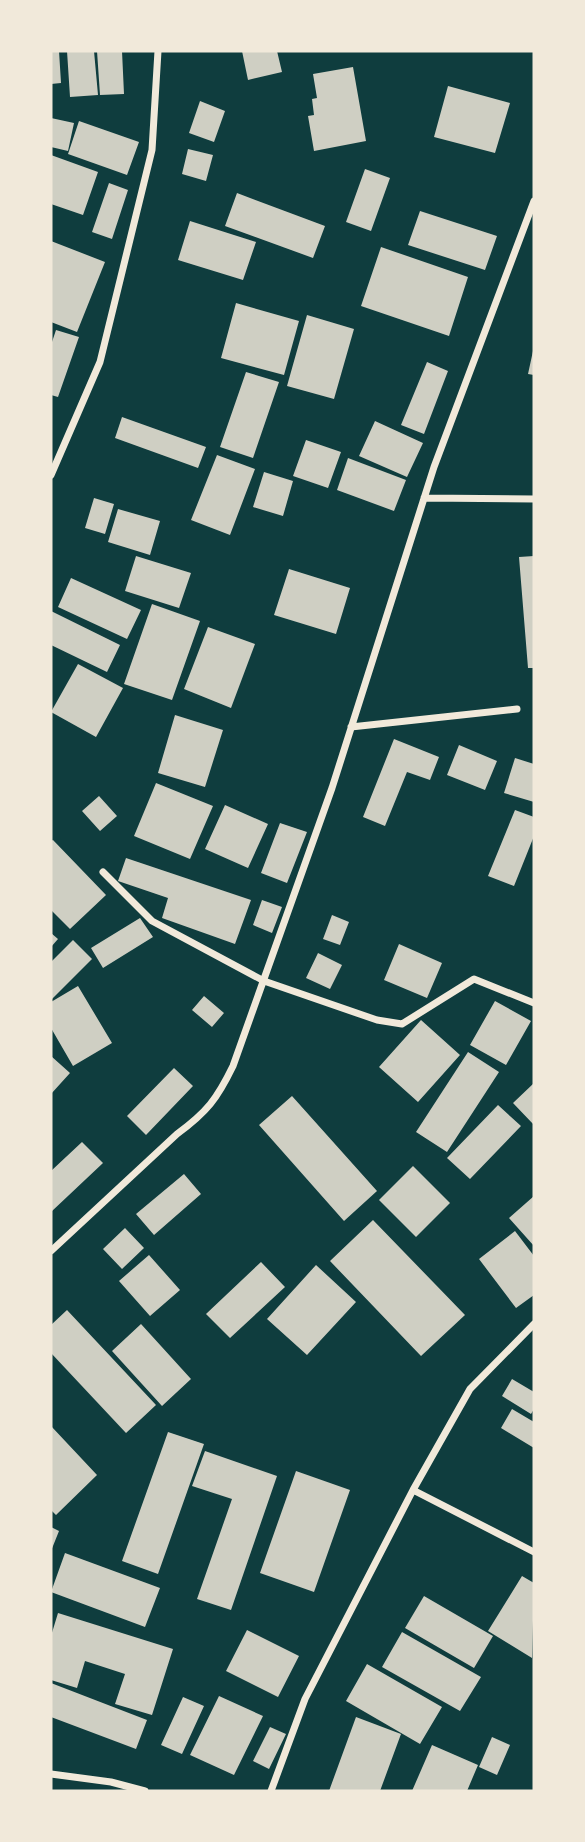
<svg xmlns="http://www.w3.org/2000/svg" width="585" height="1842" font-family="'Roboto Serif',serif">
	<rect width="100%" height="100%" fill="#0f3d3e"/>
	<!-- building -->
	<path fill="#cfcfc3" d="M51 51H59L61 83 51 84Z
		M67 51H94L98 95 70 97Z
		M97 51H122L124 94 100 95Z
		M242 51H277L282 72 248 80Z
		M353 67 366 141 314 151 308 116 314 115 312 99 317 98 313 74Z
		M448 86 510 103 495 153 434 137Z
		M200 101 225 111 214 142 189 133Z
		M51 118 74 123 68 151 51 147Z
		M79 121 139 142 127 175 68 154Z
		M188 149 213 155 206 181 182 174Z
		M51 155 98 172 83 215 51 204Z
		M365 169 390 178 371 231 346 222Z
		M109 183 128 190 112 239 92 232Z
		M237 193 325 226 313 258 225 226Z
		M420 211 497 236 485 270 408 245Z
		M190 221 256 242 243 280 178 260Z
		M51 241 105 262 77 332 51 322Z
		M381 247 468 277 449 336 361 306Z
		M236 303 299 321 284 375 221 358Z
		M307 315 354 329 334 399 287 386Z
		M56 330 79 337 58 397 51 395V345Z
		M533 351H534V375L528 374Z
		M427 362 448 371 424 434 401 425Z
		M246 372 279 382 253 458 220 447Z
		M122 417 206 447 198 468 115 438Z
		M375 421 423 443 407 477 359 456Z
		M306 440 341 452 328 488 293 476Z
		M217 455 255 469 230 535 191 520Z
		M348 458 406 480 394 511 337 490Z
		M264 472 293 481 283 516 253 507Z
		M94 498 114 504 105 534 85 528Z
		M118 509 160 521 150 555 108 542Z
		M136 556 191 573 179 608 125 591Z
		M534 556V668H528L519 557Z
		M289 569 350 588 336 634 274 615Z
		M71 578 141 610 127 639 58 607Z
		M152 604 200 621 172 700 124 684Z
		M51 611 120 645 107 672 51 645Z
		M208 627 255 644 231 708 184 689Z
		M78 664 123 688 96 737 51 712Z
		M175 715 223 730 205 787 158 773Z
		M394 739 439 757 430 780 407 772 385 826 363 817Z
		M459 745 497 761 485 790 447 775Z
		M515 758 534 764V802L504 793Z
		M156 783 213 806 190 859 134 836Z
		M99 796 117 816 100 831 82 811Z
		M225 805 268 824 248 868 205 849Z
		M515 810 534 817V836L514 886 488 876Z
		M280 823 307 832 287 883 261 873Z
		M53 840 106 895 70 929 51 910V841Z
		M126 858 251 900 235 944 162 918 168 898 118 881Z
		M262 900 282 907 272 933 253 925Z
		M332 915 349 922 340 945 323 939Z
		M140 918 153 937 103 968 91 948Z
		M51 933 58 939 51 947Z
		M73 940 92 959 51 1000V962Z
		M399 944 442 963 427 998 384 980Z
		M318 953 342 965 330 989 306 978Z
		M78 986 112 1043 73 1066 51 1028V1002Z
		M204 996 224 1013 212 1027 192 1010Z
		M495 1001 531 1021 506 1065 470 1045Z
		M421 1020 460 1055 418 1102 379 1067Z
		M468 1052 499 1072 447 1152 416 1132Z
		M51 1056 70 1073 51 1094Z
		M174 1068 193 1086 146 1135 127 1116Z
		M534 1083V1125L513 1103Z
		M292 1096 377 1191 344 1221 259 1125Z
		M498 1105 521 1126 470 1179 447 1158Z
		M82 1142 103 1163 51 1212V1171Z
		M413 1166 450 1203 416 1237 379 1200Z
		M184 1174 201 1194 154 1235 136 1214Z
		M534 1196V1246L509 1218Z
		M373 1220 465 1315 421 1356 330 1261Z
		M125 1228 144 1248 122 1269 103 1249Z
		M515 1231 534 1256V1295L516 1308 479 1259Z
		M149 1255 180 1290 150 1316 119 1281Z
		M261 1262 285 1287 230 1338 206 1314Z
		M316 1265 356 1302 307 1355 267 1319Z
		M67 1310 156 1405 126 1433 51 1353V1325Z
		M141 1324 191 1379 162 1406 112 1351Z
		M512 1379 534 1392V1409L531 1414 502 1396Z
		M512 1409 534 1422V1448L501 1428Z
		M51 1426 97 1475 56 1515 51 1510Z
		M168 1432 204 1444 158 1574 122 1561Z
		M205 1451 277 1476 231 1610 197 1599 232 1499 192 1486Z
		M296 1471 350 1490 314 1592 260 1573Z
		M51 1527 59 1531 51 1551Z
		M65 1553 160 1588 145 1627 51 1592Z
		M522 1576 534 1583 532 1658 488 1631Z
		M424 1596 493 1636 474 1668 405 1628Z
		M58 1613 173 1649 152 1715 115 1704 125 1674 85 1661 77 1688 51 1680V1636Z
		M247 1630 299 1656 278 1697 226 1671Z
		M402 1632 481 1677 460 1711 382 1667Z
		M367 1664 442 1707 420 1744 346 1701Z
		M51 1683 147 1720 136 1749 51 1717Z
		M219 1696 263 1716 234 1775 190 1755Z
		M183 1697 204 1706 182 1754 161 1745Z
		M356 1717 401 1734 380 1791H329Z
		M270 1727 286 1734 269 1769 253 1761Z
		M492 1737 510 1745 497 1775 479 1767Z
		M432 1745 478 1765 467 1791H412Z"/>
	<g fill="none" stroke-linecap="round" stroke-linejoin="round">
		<!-- minor -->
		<path stroke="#f1e9da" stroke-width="7" d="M51 475 100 362 152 150 158 51
			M424 498 534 499
			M351 727 517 709
			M103 872 152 921 264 981 377 1020 402 1024 474 979 534 1003
			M51 1251 177 1134C207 1112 217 1099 233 1066L332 788 434 467 534 201
			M413 1490 534 1552
			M51 1774 111 1782 145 1791
			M271 1791 305 1699 413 1490 470 1389 534 1324"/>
	</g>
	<!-- border -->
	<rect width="585" height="1842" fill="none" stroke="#f1e9da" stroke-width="105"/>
</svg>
